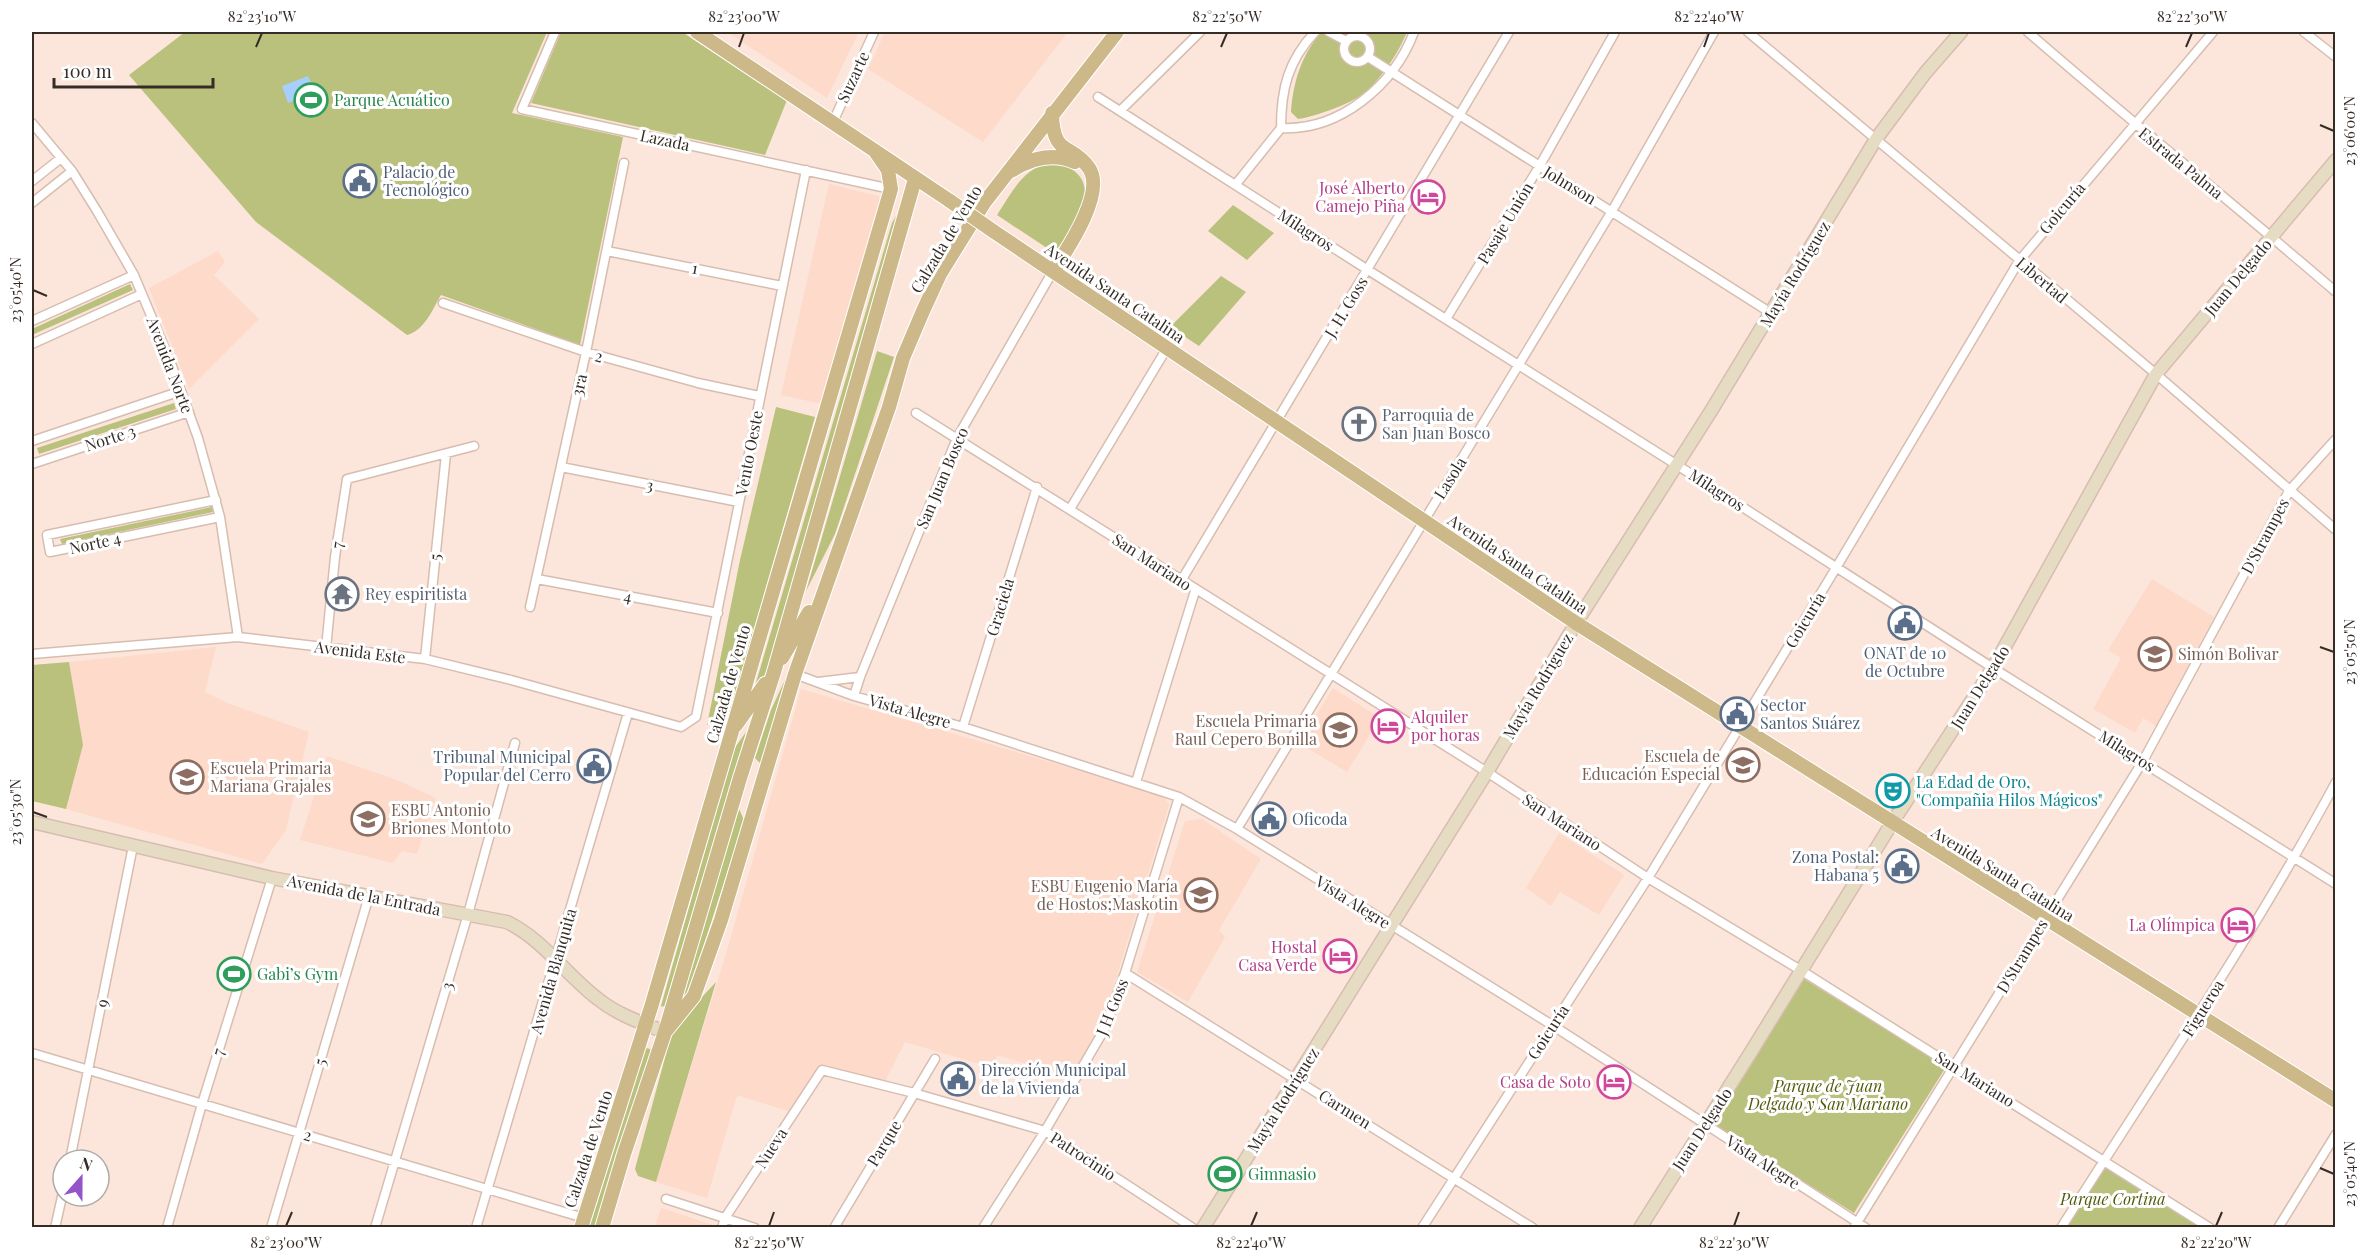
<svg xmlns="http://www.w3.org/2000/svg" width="2367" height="1259" font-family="'Playfair Display',serif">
	<rect width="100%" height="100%" fill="#fce6db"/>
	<!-- built -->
	<path fill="#fddac9" d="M727 32H859L827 98Z
		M885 32H1068L983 142 868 69Z
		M829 184 878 196 881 201 822 404 781 395Z
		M218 251 225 262 214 275 259 319 189 389 149 288Z
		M2152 579 2214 617 2156 726 2143 718 2135 733 2093 709 2121 658 2108 650Z
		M216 647 205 692 227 703 309 732 286 830 262 864 66 809 83 745 69 662Z
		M1333 688 1380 718 1347 772 1299 743Z
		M801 689 1163 795 1169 805 1101 1028 1072 1077 997 1055 993 1068 905 1042 883 1085 823 1071 794 1113 737 1095 707 1198 656 1182 728 947Z
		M327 756 397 780 436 798 417 854 402 851 393 863 300 840Z
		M1202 819 1261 859 1219 930 1225 937 1188 1002 1137 972 1185 821Z
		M1559 833 1624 875 1599 915 1560 892 1551 906 1526 888Z
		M661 1208 716 1226 715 1227H655Z"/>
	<!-- green -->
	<path fill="#b9c17c" d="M185 32H547L512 113 623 137 580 345 441 295C432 310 425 330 407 335L256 222 129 75Z
		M561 32H682L787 100 765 155 531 103Z
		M1322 32H1407C1399 52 1384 74 1368 90 1356 102 1315 117 1298 119L1291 112C1293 82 1302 53 1322 32Z
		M1053 162C1092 171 1091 197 1073 226 1067 236 1062 245 1053 252L997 215C1013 191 1023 167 1053 162Z
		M1233 205 1274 233 1247 260 1208 231Z
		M898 213 767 671 752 696 892 223Z
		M1221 276 1246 292 1199 346 1170 327Z
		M130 284 133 290 32 335V329Z
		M877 351 894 357 835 534 806 591Z
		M174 403 176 409 39 454 37 448Z
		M776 407 815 417 729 716 707 725 740 560Z
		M212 507 213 512 62 544 60 539Z
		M69 662 83 745 66 809 32 801V665Z
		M790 669 762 765 755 758 771 710Z
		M746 732 667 1007 661 1006 734 749Z
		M739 809 744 820 688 994 680 1004Z
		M1801 977 1946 1067 1854 1213 1710 1123Z
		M716 982 656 1182 638 1176 635 1169 673 1028Z
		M646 1048 650 1049 651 1052 597 1227 588 1228 643 1049Z
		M2104 1160 2210 1228H2061Z"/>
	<!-- water -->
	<path fill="#a7cffd" d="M308 76 315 92 288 103 282 86Z"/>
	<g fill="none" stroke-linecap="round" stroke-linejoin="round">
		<!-- street casing -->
		<g stroke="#d7bdb0" stroke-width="11">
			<path id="street" d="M555 32 522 109 891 189
				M1329 32 1346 41
				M1748 32 2156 374 2336 530
				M2028 32C2129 120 2234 204 2336 292
				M2304 32 2336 57
				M1344 49a13 13 0 1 1 26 0a13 13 0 1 1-26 0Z
				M1368 57 1771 313
				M1098 97 1368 270 1677 465 1993 668 2336 884
				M1120 111 1200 32
				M833 122 874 32
				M32 123 72 171 97 211 134 275 170 361 198 438 220 517 238 637
				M1281 128C1281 89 1288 61 1315 32
				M32 181 61 158
				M1236 184 1281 128C1340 131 1394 85 1414 32
				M32 203 72 171
				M607 251 782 286
				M443 303 586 352 698 383 759 396
				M1446 319 1539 167 1615 32
				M32 321 134 275
				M32 344 142 294
				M916 413 1487 772 1648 878 1802 971 2210 1228
				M32 441 181 391
				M32 464 189 412
				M561 467 739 502
				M216 500 47 535 50 552 220 517
				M1070 509 1167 348
				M537 579 718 613
				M1181 581 1509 32
				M530 607 586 352 624 163
				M326 648 335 557 347 479 474 446
				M32 654 238 637 425 659 511 680 681 727 696 717 806 170
				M425 659 446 454
				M795 674 854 696 963 727 1179 797 1237 829 1552 1025 1866 1228
				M818 682 860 677
				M854 696 860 677 957 438 1053 271
				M963 727 1037 487
				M1136 782 1195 591
				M1237 829 1612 211 1714 32
				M1125 973 1533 1228
				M32 1053 584 1218
				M70 1160 133 846
				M666 1199 755 1228
				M1855 1226 2143 761 2289 491 2336 439
				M55 1228 63 1192
				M167 1228 202 1104 272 878
				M271 1228 369 896
				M375 1228 468 914 515 743
				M476 1228 628 713
				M722 1228 725 1218 822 1070 914 1093 1045 1131 1193 1228
				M834 1228 935 1059
				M983 1228 1045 1131 1104 1030 1125 973 1179 797
				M1422 1228 1648 878 1836 568 2019 261 2213 32
				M2061 1228C2155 1080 2253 936 2336 782
				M2278 1228 2336 1134"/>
		</g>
		<!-- secondary casing -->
		<g stroke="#d7bdb0" stroke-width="15">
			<path id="secondary" d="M32 822 272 878 507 922C544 940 566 975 598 999 618 1015 642 1023 665 1032
				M1203 1228 1487 772 1576 623 1711 411 1876 139 1926 72 1961 32
				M1640 1228 1751 1052 1892 823 1993 668 2156 374 2336 160"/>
		</g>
		<!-- primary casing -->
		<g stroke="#fff" stroke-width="16">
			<path id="primary" d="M697 32 950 201
				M1052 113C1053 158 1071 142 1089 168 1106 193 1067 250 1053 271
				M1011 171C1031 158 1052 152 1075 162
				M993 231 1576 623 2336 1101
				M782 658 809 612
				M736 725 765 684
				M665 1032 694 996 721 920 795 674 889 407 903 358 923 311 940 274 984 203 1117 32
				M581 1228 652 1004 891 189 888 170 875 151
				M602 1228 624 1154 665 1032 740 778 774 672 915 179"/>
		</g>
		<!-- street -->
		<use href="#street" stroke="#fff" stroke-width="8"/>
		<!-- secondary -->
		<use href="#secondary" stroke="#e6dbc3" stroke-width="12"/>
		<!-- primary -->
		<use href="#primary" stroke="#ccb888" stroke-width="14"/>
		<!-- primary-bridge casing -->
		<g stroke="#fff" stroke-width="16" stroke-linecap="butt">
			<path id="primary-bridge" d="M950 201 993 231"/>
		</g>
		<!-- primary-bridge -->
		<use href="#primary-bridge" stroke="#ccb888" stroke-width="14"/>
	</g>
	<!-- ticks -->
	<path fill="none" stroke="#362c26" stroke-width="2" d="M256 47 262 33M739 47 744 33M1221 47 1227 33M1704 47 1709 33M2186 47 2192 33M2320 125 2334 131M33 290 47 296M2320 647 2334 652M33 812 47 817M2320 1168 2334 1174M286 1226 292 1212M769 1226 774 1212M1251 1226 1257 1212M1734 1226 1739 1212M2216 1226 2222 1212"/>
	<!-- icons -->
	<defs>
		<g id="stadium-ring" transform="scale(1.725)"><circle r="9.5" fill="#fff" stroke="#2e9e5b" stroke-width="1.5"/><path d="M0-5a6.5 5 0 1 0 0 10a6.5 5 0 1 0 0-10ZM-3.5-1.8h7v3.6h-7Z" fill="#2e9e5b"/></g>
		<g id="civic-ring" transform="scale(1.725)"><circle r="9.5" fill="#fff" stroke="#5c6f8a" stroke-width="1.5"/><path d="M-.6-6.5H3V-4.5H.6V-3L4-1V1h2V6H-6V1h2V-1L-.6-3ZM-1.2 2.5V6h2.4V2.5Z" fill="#5c6f8a"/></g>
		<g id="hotel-ring" transform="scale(1.725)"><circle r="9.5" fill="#fff" stroke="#d1479c" stroke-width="1.5"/><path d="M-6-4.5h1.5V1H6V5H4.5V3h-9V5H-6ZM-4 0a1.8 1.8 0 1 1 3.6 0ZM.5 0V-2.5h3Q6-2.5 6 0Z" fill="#d1479c"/></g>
		<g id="church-ring" transform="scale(1.725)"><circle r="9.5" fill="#fff" stroke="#6b7280" stroke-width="1.5"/><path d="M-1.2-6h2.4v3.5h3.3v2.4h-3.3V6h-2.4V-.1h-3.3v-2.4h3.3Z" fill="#6b7280"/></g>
		<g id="temple-ring" transform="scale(1.725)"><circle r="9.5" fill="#fff" stroke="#6b7280" stroke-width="1.5"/><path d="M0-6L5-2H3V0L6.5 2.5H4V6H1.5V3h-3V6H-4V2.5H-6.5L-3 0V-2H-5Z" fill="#6b7280"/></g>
		<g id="school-ring" transform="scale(1.725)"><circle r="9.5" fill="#fff" stroke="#8d6e63" stroke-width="1.5"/><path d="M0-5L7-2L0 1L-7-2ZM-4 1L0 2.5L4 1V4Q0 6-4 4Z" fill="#8d6e63"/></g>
		<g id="theatre-ring" transform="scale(1.725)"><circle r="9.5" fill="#fff" stroke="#0f9aa8" stroke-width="1.5"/><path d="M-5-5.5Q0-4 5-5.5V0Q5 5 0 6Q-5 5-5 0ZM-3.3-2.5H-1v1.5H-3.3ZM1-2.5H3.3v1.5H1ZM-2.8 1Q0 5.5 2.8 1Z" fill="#0f9aa8"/></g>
	</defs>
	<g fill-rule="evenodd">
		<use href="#stadium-ring" x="311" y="100"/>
		<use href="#civic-ring" x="360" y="181"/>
		<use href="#hotel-ring" x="1428" y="197"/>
		<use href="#church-ring" x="1359" y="424"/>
		<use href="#temple-ring" x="342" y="594"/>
		<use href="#civic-ring" x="1905" y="623"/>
		<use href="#school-ring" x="2155" y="654"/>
		<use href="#civic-ring" x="1737" y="714"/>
		<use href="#hotel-ring" x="1388" y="726"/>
		<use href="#school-ring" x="1340" y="730"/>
		<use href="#school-ring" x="1743" y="765"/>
		<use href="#civic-ring" x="594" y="766"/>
		<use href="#school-ring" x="187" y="777"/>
		<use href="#theatre-ring" x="1893" y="791"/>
		<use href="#school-ring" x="368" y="819"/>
		<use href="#civic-ring" x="1269" y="819"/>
		<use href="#civic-ring" x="1902" y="866"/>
		<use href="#school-ring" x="1201" y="895"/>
		<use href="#hotel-ring" x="2238" y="925"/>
		<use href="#hotel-ring" x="1340" y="956"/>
		<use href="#stadium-ring" x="234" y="974"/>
		<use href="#civic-ring" x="958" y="1079"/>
		<use href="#hotel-ring" x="1614" y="1082"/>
		<use href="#stadium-ring" x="1225" y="1174"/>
	</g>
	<g text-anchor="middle" stroke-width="6" stroke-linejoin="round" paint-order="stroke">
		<!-- street labels -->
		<g font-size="16" fill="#362c26" stroke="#fff">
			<text transform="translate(853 77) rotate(-65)" y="6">Suzarte</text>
			<text transform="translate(665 140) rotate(12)" y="6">Lazada</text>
			<text transform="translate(2181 163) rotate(39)" y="6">Estrada Palma</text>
			<text transform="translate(1570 185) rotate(31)" y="6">Johnson</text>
			<text transform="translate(2062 208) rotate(-50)" y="6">Goicuría</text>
			<text transform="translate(1505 223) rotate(-59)" y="6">Pasaje Unión</text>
			<text transform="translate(1306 230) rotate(33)" y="6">Milagros</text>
			<text transform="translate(946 239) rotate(-59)" y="6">Calzada de Vento</text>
			<text transform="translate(695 268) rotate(11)" y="6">1</text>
			<text transform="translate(1795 274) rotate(-59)" y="6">Mayía Rodríguez</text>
			<text transform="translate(2238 277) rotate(-50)" y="6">Juan Delgado</text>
			<text transform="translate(2042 280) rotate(40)" y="6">Libertad</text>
			<text transform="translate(1115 293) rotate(34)" y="6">Avenida Santa Catalina</text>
			<text transform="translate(1346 307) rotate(-59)" y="6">J. H. Goss</text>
			<text transform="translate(599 356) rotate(15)" y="6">2</text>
			<text transform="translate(170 365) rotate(69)" y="6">Avenida Norte</text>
			<text transform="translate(579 385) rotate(-77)" y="6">3ra</text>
			<text transform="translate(110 438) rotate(-18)" y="6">Norte 3</text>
			<text transform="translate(749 453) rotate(-79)" y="6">Vento Oeste</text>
			<text transform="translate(942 478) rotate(-67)" y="6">San Juan Bosco</text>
			<text transform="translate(1450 478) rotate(-58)" y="6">Lasola</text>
			<text transform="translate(650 485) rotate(11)" y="6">3</text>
			<text transform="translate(1717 490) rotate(33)" y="6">Milagros</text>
			<text transform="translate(2265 536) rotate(-62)" y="6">D'Strampes</text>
			<text transform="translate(95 543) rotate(-12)" y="6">Norte 4</text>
			<text transform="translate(337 545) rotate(-82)" y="6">7</text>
			<text transform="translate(435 557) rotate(-84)" y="6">5</text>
			<text transform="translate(1152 562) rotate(33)" y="6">San Mariano</text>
			<text transform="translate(1518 564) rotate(34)" y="6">Avenida Santa Catalina</text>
			<text transform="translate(628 596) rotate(11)" y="6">4</text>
			<text transform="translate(1000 607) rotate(-73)" y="6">Graciela</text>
			<text transform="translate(1805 620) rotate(-59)" y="6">Goicuría</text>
			<text transform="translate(360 652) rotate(7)" y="6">Avenida Este</text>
			<text transform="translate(728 684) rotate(-74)" y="6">Calzada de Vento</text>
			<text transform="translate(1538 686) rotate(-59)" y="6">Mayía Rodríguez</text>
			<text transform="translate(1980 687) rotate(-58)" y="6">Juan Delgado</text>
			<text transform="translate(910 711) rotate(16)" y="6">Vista Alegre</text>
			<text transform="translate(2127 751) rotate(32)" y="6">Milagros</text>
			<text transform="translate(1562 822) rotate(33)" y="6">San Mariano</text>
			<text transform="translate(2003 874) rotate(32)" y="6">Avenida Santa Catalina</text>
			<text transform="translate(364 895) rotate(11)" y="6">Avenida de la Entrada</text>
			<text transform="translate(1353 902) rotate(32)" y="6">Vista Alegre</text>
			<text transform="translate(2022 956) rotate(-59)" y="6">D'Strampes</text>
			<text transform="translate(553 971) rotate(-74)" y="6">Avenida Blanquita</text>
			<text transform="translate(447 986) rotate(-74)" y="6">3</text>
			<text transform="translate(102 1003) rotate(-79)" y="6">9</text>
			<text transform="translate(1112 1007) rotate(-68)" y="6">J H Goss</text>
			<text transform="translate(2203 1008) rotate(-58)" y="6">Figueroa</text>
			<text transform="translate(1548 1032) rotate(-57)" y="6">Goicuría</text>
			<text transform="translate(218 1052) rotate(-73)" y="6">7</text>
			<text transform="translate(320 1062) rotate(-74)" y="6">5</text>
			<text transform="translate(1975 1079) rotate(32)" y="6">San Mariano</text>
			<text transform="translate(1283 1100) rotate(-58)" y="6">Mayía Rodríguez</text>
			<text transform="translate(1345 1109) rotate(32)" y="6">Carmen</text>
			<text transform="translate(1702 1129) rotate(-57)" y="6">Juan Delgado</text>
			<text transform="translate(308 1135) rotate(17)" y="6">2</text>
			<text transform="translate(884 1143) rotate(-59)" y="6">Parque</text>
			<text transform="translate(771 1148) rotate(-57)" y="6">Nueva</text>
			<text transform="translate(588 1149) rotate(-72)" y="6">Calzada de Vento</text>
			<text transform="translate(1083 1156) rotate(33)" y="6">Patrocinio</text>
			<text transform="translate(1763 1162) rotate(33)" y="6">Vista Alegre</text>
		</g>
		<!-- leisure labels -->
		<g font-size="16" fill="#27864d" stroke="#fff" text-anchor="start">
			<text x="334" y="106">Parque Acuático</text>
			<text x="257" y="980">Gabi’s Gym</text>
			<text x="1248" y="1180">Gimnasio</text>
		</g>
		<!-- service labels -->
		<g font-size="16" fill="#4e5e75" stroke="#fff" text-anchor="start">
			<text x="383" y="178">Palacio de<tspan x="383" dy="18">Tecnológico</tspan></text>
			<text x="1905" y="659" text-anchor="middle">ONAT de 10<tspan x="1905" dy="18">de Octubre</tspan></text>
			<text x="1760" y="711">Sector<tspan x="1760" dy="18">Santos Suárez</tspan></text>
			<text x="571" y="763" text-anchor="end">Tribunal Municipal<tspan x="571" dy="18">Popular del Cerro</tspan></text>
			<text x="1292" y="825">Oficoda</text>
			<text x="1879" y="863" text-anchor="end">Zona Postal:<tspan x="1879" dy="18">Habana 5</tspan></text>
			<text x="981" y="1076">Dirección Municipal<tspan x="981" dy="18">de la Vivienda</tspan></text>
		</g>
		<!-- hotel labels -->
		<g font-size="16" fill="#b23c85" stroke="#fff" text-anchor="end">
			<text x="1405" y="194">José Alberto<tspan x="1405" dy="18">Camejo Piña</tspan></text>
			<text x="1411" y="723" text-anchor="start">Alquiler<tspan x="1411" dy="18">por horas</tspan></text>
			<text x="2215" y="931">La Olímpica</text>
			<text x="1317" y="953">Hostal<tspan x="1317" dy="18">Casa Verde</tspan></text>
			<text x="1591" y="1088">Casa de Soto</text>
		</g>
		<!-- worship labels -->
		<g font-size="16" fill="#5b616d" stroke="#fff" text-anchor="start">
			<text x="1382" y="421">Parroquia de<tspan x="1382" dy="18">San Juan Bosco</tspan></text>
			<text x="365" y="600">Rey espiritista</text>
		</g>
		<!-- education labels -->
		<g font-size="16" fill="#785e54" stroke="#fff" text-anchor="start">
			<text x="2178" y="660">Simón Bolivar</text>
			<text x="1317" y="727" text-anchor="end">Escuela Primaria<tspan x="1317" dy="18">Raul Cepero Bonilla</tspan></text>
			<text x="1720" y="762" text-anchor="end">Escuela de<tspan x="1720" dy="18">Educación Especial</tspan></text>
			<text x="210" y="774">Escuela Primaria<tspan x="210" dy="18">Mariana Grajales</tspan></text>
			<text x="391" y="816">ESBU Antonio<tspan x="391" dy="18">Briones Montoto</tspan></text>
			<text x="1178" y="892" text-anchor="end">ESBU Eugenio María<tspan x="1178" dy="18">de Hostos;Maskotin</tspan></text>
		</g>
		<!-- culture labels -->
		<g font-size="16" fill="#0d838f" stroke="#fff" text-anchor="start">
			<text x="1916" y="788">La Edad de Oro,<tspan x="1916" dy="18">"Compañia Hilos Mágicos"</tspan></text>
		</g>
		<!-- park labels -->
		<g font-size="16" font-style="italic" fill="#545a0b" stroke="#fff">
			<text x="1828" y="1092">Parque de Juan<tspan x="1828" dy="18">Delgado y San Mariano</tspan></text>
			<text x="2113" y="1205">Parque Cortina</text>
		</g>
	</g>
	<!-- border -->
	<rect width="2367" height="1259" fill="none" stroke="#ffffff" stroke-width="66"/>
	<!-- north arrow -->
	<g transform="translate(81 1178) rotate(21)"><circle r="28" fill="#ffffff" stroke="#afaba8" stroke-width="1.5"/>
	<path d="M0-4.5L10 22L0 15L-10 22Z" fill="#9654ca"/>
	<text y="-9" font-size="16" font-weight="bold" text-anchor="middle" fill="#362c26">N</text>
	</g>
	<!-- scale -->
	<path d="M54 78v9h159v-9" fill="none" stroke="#362c26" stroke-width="3"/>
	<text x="63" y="78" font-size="18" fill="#362c26" stroke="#ffffff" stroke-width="4.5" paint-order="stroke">100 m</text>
	<rect x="33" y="33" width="2301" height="1193" fill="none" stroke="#362c26" stroke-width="2"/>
	<g font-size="15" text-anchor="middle" fill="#362c26">
		<text x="262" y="22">82°23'10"W</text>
		<text x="744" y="22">82°23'00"W</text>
		<text x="1227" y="22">82°22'50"W</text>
		<text x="1709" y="22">82°22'40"W</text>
		<text x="2192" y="22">82°22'30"W</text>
		<text transform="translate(2350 131) rotate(-90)" y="5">23°06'00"N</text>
		<text transform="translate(16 290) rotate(-90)" y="5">23°05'40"N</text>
		<text transform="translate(2350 652) rotate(-90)" y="5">23°05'50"N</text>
		<text transform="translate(16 812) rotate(-90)" y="5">23°05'30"N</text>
		<text transform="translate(2350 1174) rotate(-90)" y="5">23°05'40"N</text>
		<text x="286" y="1248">82°23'00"W</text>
		<text x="769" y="1248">82°22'50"W</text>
		<text x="1251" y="1248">82°22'40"W</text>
		<text x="1734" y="1248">82°22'30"W</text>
		<text x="2216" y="1248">82°22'20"W</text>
	</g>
</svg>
